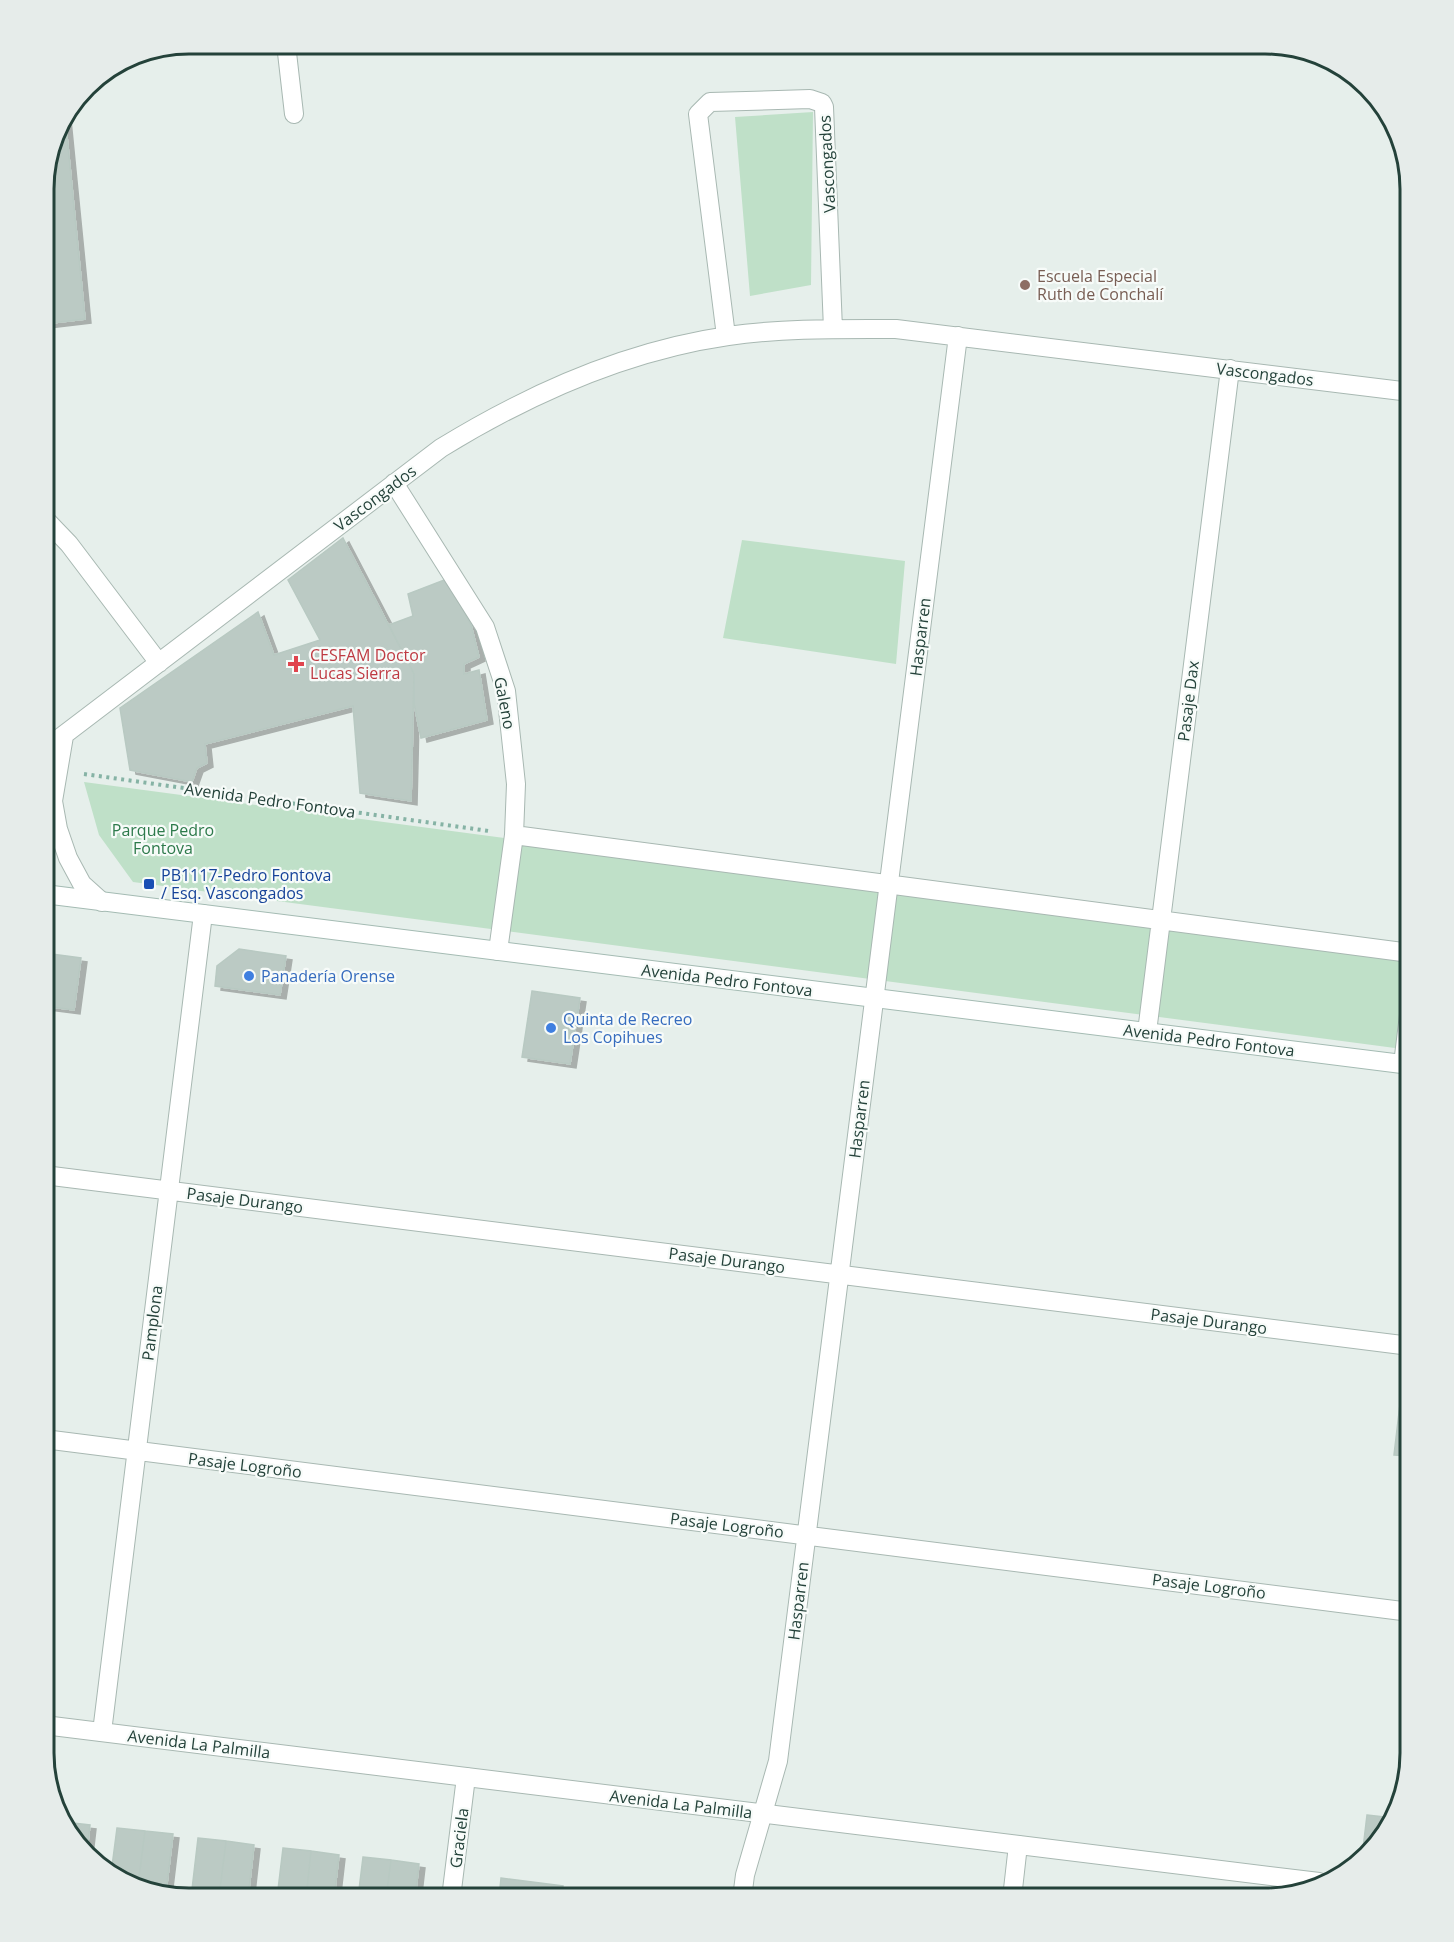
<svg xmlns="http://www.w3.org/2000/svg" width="1454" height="1942" font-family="'Open Sans',sans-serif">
	<defs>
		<filter id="shadow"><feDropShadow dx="6" dy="4" stdDeviation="0" flood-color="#0004"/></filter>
	</defs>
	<rect width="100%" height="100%" fill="#e6efeb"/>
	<!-- green -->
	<path fill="#bfe0c8" d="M813 112 811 285 750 296 735 117Z
		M742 540 905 561 896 664 723 638Z
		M84 782 1410 959V1050L133 882 99 835Z"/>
	<!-- building -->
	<path fill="#bbcac4" stroke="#b8c9c2" stroke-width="1.5" filter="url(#shadow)" d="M65 116 85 319 44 324V179L59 124Z
		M343 538 414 674 411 801 360 793 353 706 205 744 207 763 197 768 192 782 130 770 120 708 258 612 274 655 320 640 288 580Z
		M447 579 471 625 479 657 464 664V674L479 670 487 720 421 738 414 703V674L389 625 413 616 408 594Z
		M239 949 286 956 280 995 215 986 217 966Z
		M44 953 81 958 74 1010 44 1006Z
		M532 991 580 998 570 1064 522 1057Z
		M1400 1404 1410 1405V1456L1394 1455Z
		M1367 1815 1393 1818 1391 1826 1362 1857Z
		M64 1822 90 1825 87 1851 68 1834Z
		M117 1828 145 1831 138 1885 116 1879 111 1874Z
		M145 1831 173 1834 166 1892 138 1885Z
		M198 1838 226 1841 219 1898H191Z
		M226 1841 254 1845 248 1898H219Z
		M283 1848 311 1851 306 1898H277Z
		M311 1851 339 1855 334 1898H306Z
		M363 1857 391 1860 386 1898H358Z
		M391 1860 419 1864 415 1898H386Z
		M501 1878 563 1886 561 1898H499Z
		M621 1893 665 1898H621Z"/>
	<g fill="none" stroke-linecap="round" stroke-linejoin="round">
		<!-- minor casing -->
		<g stroke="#a8b8b2" stroke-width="20">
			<path id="minor" d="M286 44 294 114
				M726 336 698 114 710 102 810 99 822 103 824 107 833 329
				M394 483 485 627 506 691 516 784 514 835 498 951
				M44 518 69 544 159 663
				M64 736 53 801 58 829 68 858 82 884 102 902
				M44 750 441 448C529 394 624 351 728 336 783 328 840 329 896 329L1410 392
				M514 835 1410 953
				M1147 1032 1230 369
				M1403 1064 1410 1007
				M44 1175 1410 1346
				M44 1439 1410 1612
				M102 1732 203 914
				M451 1898 466 1777
				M742 1898 745 1875 778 1761 958 336
				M1012 1898 1018 1845"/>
		</g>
		<!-- tertiary casing -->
		<g stroke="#a8b8b2" stroke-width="20">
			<path id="tertiary" d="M44 1725 1319 1882"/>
		</g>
		<!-- secondary casing -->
		<g stroke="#a4bbb3" stroke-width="20">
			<path id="secondary" d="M44 894 1410 1065"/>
		</g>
		<!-- path -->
		<path stroke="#86b3a5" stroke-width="4" stroke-dasharray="3 4.5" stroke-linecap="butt" d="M84 774 489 831"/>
		<!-- minor -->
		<use href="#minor" stroke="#fff" stroke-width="18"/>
		<!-- tertiary -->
		<use href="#tertiary" stroke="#fff" stroke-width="18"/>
		<!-- secondary -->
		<use href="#secondary" stroke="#fff" stroke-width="18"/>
	</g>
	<!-- markers -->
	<circle fill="#8d6e63" stroke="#f7fbf9" stroke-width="2" cx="1025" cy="285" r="6"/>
	<path fill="#e0444e" stroke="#f7fbf9" stroke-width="2" d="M293 655h6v6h6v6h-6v6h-6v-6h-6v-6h6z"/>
	<rect fill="#1a4fb4" stroke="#f7fbf9" stroke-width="2" x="143" y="878" width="12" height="12" rx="3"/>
	<g fill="#3f7fe0" stroke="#f7fbf9" stroke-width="2">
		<circle cx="249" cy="976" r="6"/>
		<circle cx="551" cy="1028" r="6"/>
	</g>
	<g text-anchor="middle" stroke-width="4.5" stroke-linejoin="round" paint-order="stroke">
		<!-- street labels -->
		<g font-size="16" fill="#24423a" stroke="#f7fbf9">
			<text transform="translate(827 164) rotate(-93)" y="6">Vascongados</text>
			<text transform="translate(1265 374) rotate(7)" y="6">Vascongados</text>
			<text transform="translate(375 498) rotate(-37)" y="6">Vascongados</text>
			<text transform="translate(920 637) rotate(-83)" y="6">Hasparren</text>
			<text transform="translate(1188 701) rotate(-83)" y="6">Pasaje Dax</text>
			<text transform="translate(505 703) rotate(79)" y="6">Galeno</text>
			<text transform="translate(270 800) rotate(8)" y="6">Avenida Pedro Fontova</text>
			<text transform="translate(727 980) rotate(7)" y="6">Avenida Pedro Fontova</text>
			<text transform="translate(1209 1040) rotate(7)" y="6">Avenida Pedro Fontova</text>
			<text transform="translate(859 1119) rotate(-83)" y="6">Hasparren</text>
			<text transform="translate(245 1200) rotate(7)" y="6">Pasaje Durango</text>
			<text transform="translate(727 1260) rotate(7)" y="6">Pasaje Durango</text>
			<text transform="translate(1209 1321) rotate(7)" y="6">Pasaje Durango</text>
			<text transform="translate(152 1323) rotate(-83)" y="6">Pamplona</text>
			<text transform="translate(245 1465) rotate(7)" y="6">Pasaje Logroño</text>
			<text transform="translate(727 1525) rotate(7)" y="6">Pasaje Logroño</text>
			<text transform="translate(1209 1586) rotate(7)" y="6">Pasaje Logroño</text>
			<text transform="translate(798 1601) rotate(-83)" y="6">Hasparren</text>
			<text transform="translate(199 1744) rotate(7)" y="6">Avenida La Palmilla</text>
			<text transform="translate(681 1804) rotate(7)" y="6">Avenida La Palmilla</text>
			<text transform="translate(459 1838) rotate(-83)" y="6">Graciela</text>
		</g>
		<!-- education labels -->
		<g font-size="16" fill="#785e54" stroke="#f7fbf9" text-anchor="start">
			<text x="1037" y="282">Escuela Especial<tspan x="1037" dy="18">Ruth de Conchalí</tspan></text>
		</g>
		<!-- health labels -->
		<g font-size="16" fill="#be3a42" stroke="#f7fbf9" text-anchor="start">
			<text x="310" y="661">CESFAM Doctor<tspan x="310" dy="18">Lucas Sierra</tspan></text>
		</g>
		<!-- park labels -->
		<g font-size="16" fill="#2d7a4b" stroke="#f7fbf9">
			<text x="163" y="836">Parque Pedro<tspan x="163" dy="18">Fontova</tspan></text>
		</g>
		<!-- transit labels -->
		<g font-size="16" fill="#164399" stroke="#f7fbf9" text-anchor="start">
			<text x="161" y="881">PB1117-Pedro Fontova<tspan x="161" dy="18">/ Esq. Vascongados</tspan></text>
		</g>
		<!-- shop labels -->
		<g font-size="16" fill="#366cbe" stroke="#f7fbf9" text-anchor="start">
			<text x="261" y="982">Panadería Orense</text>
			<text x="563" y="1025">Quinta de Recreo<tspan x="563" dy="18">Los Copihues</tspan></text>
		</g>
	</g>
	<!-- crop -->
	<path d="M0 0H1454V1942H0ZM189 54H1265A135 135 0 0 1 1400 189V1753A135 135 0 0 1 1265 1888H189A135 135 0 0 1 54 1753V189A135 135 0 0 1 189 54Z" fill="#e6ecea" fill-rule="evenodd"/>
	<path fill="none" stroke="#24423a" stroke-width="3" d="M189 54H1265A135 135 0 0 1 1400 189V1753A135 135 0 0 1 1265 1888H189A135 135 0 0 1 54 1753V189A135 135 0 0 1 189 54Z"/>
</svg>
